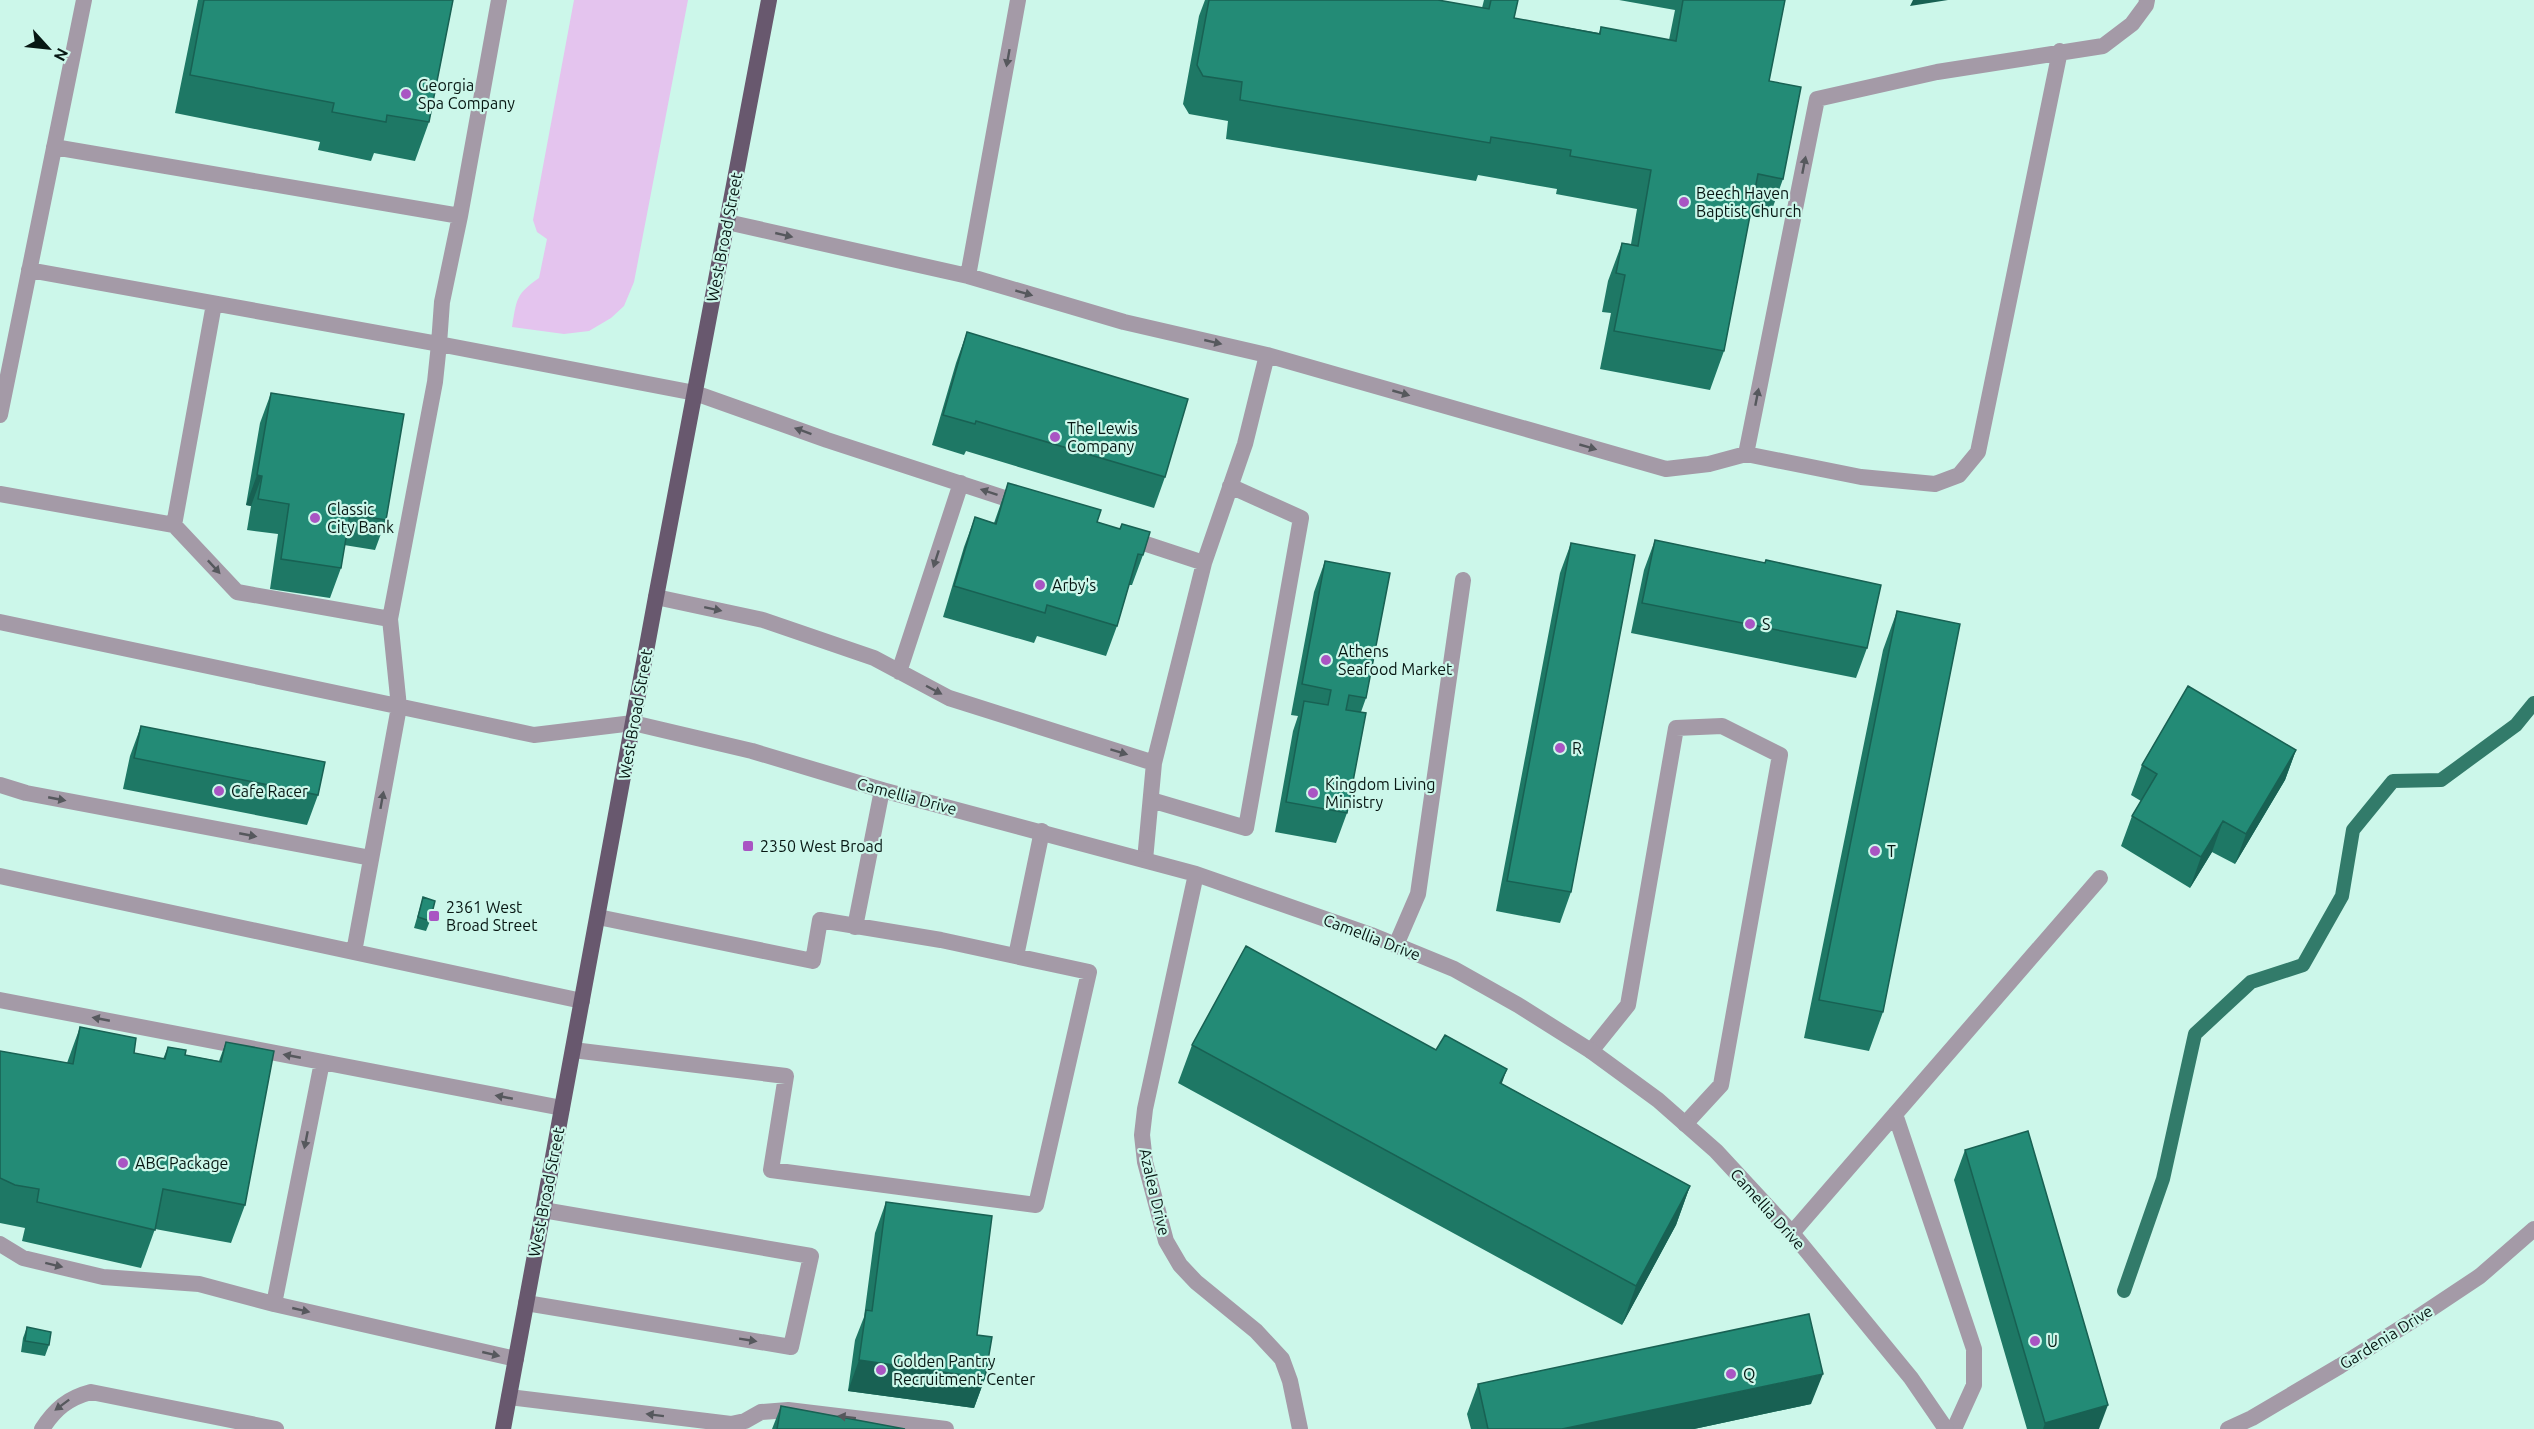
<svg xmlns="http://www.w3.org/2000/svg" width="2534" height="1429" font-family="Ubuntu,sans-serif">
	<rect width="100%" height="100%" fill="#ccf7ea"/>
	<!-- green -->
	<path fill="#e4c4ee" d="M574 0H688L634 282 624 306 611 318 589 331 564 334 512 327C517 299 515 295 539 278L547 239 537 232 533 220Z"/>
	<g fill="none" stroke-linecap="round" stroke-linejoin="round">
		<!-- stream -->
		<path stroke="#327b6a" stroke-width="14" d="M2124 1291 2163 1179 2195 1034 2251 982 2303 965 2342 896 2353 830 2393 781 2441 780 2516 725 2534 703"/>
		<!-- service -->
		<path stroke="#a49aa7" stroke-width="16" d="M54 147 460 216
			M727 222 968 276 1124 322 1267 355 1666 469 1709 464 1746 454 1861 477 1935 484 1959 475 1978 452 2060 51
			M29 270 439 344 442 302 460 216 499 0
			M968 276 1018 0
			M0 415 84 0
			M1746 454 1817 99 1937 72 2103 46 2132 24 2146 5 2147 0
			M0 494 174 525 237 592 390 619
			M174 525 214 304
			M1125 537 1204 563
			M656 597 763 620 874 658 949 698 1154 763
			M0 622 534 735 633 723
			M899 672 961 483
			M0 785 26 793 371 858
			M1151 800 1246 828 1301 518 1230 486
			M1145 860 1154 763 1204 563 1245 444 1267 355
			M0 876 582 1001
			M855 927 882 790
			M1396 945 1418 894 1463 580
			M354 952 399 707 390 619 435 382 439 344 695 393 827 440 1023 504
			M1016 956 1042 831
			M0 1000 562 1108
			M573 1050 786 1076 771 1170 1036 1205 1089 972 941 940 820 920 813 961 598 917
			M1591 1051 1628 1005 1676 728 1722 726 1780 755 1721 1085 1685 1124
			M322 1062 274 1304 516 1359
			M1895 1114 1974 1349V1385L1954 1429
			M1792 1233 2100 878
			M0 1244 23 1258 103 1277 199 1284 274 1304
			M526 1303 791 1347 811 1256 543 1210
			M509 1397 731 1424 745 1421 761 1412 788 1410 946 1429
			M42 1429C55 1409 68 1398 91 1392L276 1429"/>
		<!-- minor -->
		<path stroke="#a49aa7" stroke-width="16" d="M633 723 752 751 882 790 1196 874 1371 935 1454 969 1518 1005 1591 1051 1658 1100 1716 1151 1792 1233 1911 1378 1946 1429
			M1196 874 1145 1109 1142 1135 1145 1162 1166 1241 1180 1265 1196 1282 1256 1331 1282 1359 1290 1381 1300 1429
			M2228 1429 2252 1418 2340 1366 2417 1318 2480 1276 2534 1229"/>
		<!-- primary -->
		<path stroke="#68586e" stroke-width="16" d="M503 1429 656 597 769 0"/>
	</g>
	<!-- wall -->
	<path fill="#1e7865" d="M198 0H453L429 122 415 161 374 153 371 161 318 150 320 142 175 113Z
		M1205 0H1438L1482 8 1484 0H1518L1514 18 1599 33 1601 27 1669 40 1675 10 1619 0H1785L1769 81 1783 179 1769 218 1750 214 1724 351 1710 390 1600 369 1611 313 1602 312 1608 281 1622 243 1631 244 1637 209 1556 194 1557 189 1478 175 1476 181 1226 139 1228 121 1189 114 1183 104 1199 16Z
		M967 332 1165 477 1154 508 966 451 964 455 932 445 956 363Z
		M271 393 386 520 375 550 344 545 341 568 330 598 270 589 278 534 247 530 251 506 246 505 260 423Z
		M1008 483 1097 522 1143 555 1132 585H1129L1117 626 1106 656 1037 636 1034 643 943 617 964 547 975 517 994 523Z
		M1655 540 1867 648 1856 678 1631 633 1644 570Z
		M1571 543V892L1560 923 1496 911 1560 573Z
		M1325 561 1366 698 1361 712 1347 813 1336 843 1275 832 1293 731 1298 716 1291 715 1314 592Z
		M1897 611 1883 1012 1869 1051 1804 1038 1883 650Z
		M141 726 318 795 307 825 123 789 130 756Z
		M2296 750 2285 780 2235 864 2212 852 2190 888 2121 846 2132 816 2141 801 2131 795 2142 765Z
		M423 897 430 921 426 931 414 928Z
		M80 1027 134 1053 163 1059 168 1047 185 1055 219 1061 226 1042 245 1205 231 1243 155 1229 141 1268 22 1241 25 1228 0 1223V1051L67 1063Z
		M1192 1045 1436 1050 1502 1084 1690 1186 1676 1225 1622 1325 1178 1083Z
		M1965 1150 2099 1429H2027L1954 1180Z
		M886 1202 977 1335 985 1378 974 1408 848 1391 855 1340 864 1317 875 1233Z
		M27 1327 49 1345 45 1356 21 1352 23 1338Z
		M1478 1384 1811 1404 1694 1429H1471L1467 1414Z
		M781 1406 905 1429H772Z"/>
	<!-- shaded-wall -->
	<path fill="#186153" d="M1913 0H1948L1910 6Z
		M257 475 262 476 251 506 246 505Z
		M2296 750 2285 780 2235 864 2246 834Z
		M2223 821 2212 852 2190 888 2201 857Z
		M1507 1069 1493 1108 1500 1083Z
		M1690 1186 1676 1225 1622 1325 1636 1286Z
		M859 1360 985 1378 974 1408 848 1391Z
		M1823 1374 1811 1404 1694 1429H1562Z
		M2108 1405 2099 1429H2043L2045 1423Z"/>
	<!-- building -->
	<path fill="#238b76" stroke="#186153" stroke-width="1.5" d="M204 0H453L429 122 387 115 386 122 332 112 334 103 190 75Z
		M1209 0H1438L1489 9 1491 0H1518L1514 18 1600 34 1601 27 1676 41 1683 0H1785L1769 81 1801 87 1783 179 1758 174 1724 351 1614 331 1625 275 1616 273 1622 243 1638 246 1651 170 1570 156 1571 150 1491 137 1490 143 1240 100 1242 82 1203 76 1197 65Z
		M967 332 1188 399 1165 477 976 421 975 424 943 415Z
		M271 393 404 414 386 520 350 514 341 568 281 559 289 504 258 499 262 476 257 475Z
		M1008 483 1101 510 1097 522 1120 529 1122 524 1150 532 1143 555 1138 554 1117 626 1047 605 1045 613 954 586 975 517 996 524Z
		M1655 540 1765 563 1766 560 1881 585 1867 648 1642 603Z
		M1571 543 1635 555 1571 892 1507 881Z
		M1325 561 1390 573 1366 698 1349 695 1346 710 1366 713 1347 813 1286 802 1304 701 1328 705 1331 690 1302 684Z
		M1897 611 1960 624 1883 1012 1819 1000Z
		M2188 686 2296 750 2246 834 2223 821 2201 857 2132 816 2157 774 2142 765Z
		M141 726 325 762 318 795 134 758Z
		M423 897 435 901 430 921 418 917Z
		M1246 946 1436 1050 1445 1035 1507 1069 1500 1083 1690 1186 1636 1286 1192 1045Z
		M80 1027 136 1038 134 1053 165 1059 168 1047 186 1050 185 1055 221 1062 226 1042 274 1051 245 1205 163 1189 155 1230 37 1202 39 1189 15 1185 0 1178V1051L73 1064Z
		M2028 1131 2108 1405 2045 1423 1965 1150Z
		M886 1202 992 1216 977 1335 992 1337 985 1378 859 1360 866 1310 872 1311Z
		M1809 1314 1823 1374 1562 1429H1488L1478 1384Z
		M27 1327 51 1332 49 1345 25 1341Z
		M781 1406 905 1429H777Z"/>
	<!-- one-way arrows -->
	<defs><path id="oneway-solid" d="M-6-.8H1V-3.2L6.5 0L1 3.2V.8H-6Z" transform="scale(1.5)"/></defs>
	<g fill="#56585d">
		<use href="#oneway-solid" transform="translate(1008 58) rotate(100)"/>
		<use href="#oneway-solid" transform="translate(1804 165) rotate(-79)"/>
		<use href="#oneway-solid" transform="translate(784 235) rotate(13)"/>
		<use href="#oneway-solid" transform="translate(1024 293) rotate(16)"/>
		<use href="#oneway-solid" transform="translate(1213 342) rotate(13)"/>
		<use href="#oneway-solid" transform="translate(1401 393) rotate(16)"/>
		<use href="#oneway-solid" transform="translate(1757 397) rotate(-79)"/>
		<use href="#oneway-solid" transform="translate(803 431) rotate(-160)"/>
		<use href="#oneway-solid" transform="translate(1588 447) rotate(16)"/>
		<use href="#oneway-solid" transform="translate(989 492) rotate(-162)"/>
		<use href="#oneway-solid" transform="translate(936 559) rotate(108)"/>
		<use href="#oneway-solid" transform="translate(214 567) rotate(47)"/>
		<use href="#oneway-solid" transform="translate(713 609) rotate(12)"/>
		<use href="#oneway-solid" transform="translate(934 690) rotate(28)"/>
		<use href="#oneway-solid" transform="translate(1119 752) rotate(17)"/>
		<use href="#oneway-solid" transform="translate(57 799) rotate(11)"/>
		<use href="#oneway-solid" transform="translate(382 800) rotate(-80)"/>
		<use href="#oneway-solid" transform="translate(248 835) rotate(11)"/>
		<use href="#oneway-solid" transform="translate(101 1019) rotate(-169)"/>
		<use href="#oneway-solid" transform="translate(292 1056) rotate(-169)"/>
		<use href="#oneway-solid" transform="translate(504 1097) rotate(-169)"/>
		<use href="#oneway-solid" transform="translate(306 1140) rotate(101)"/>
		<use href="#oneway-solid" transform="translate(54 1265) rotate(14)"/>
		<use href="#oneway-solid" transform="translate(301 1310) rotate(13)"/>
		<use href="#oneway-solid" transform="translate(748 1340) rotate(9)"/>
		<use href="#oneway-solid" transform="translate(491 1354) rotate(13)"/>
		<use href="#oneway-solid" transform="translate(62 1405) rotate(143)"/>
		<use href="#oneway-solid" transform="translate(655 1415) rotate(-173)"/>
		<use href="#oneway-solid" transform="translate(847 1417) rotate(-173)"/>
	</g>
	<!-- markers -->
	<g fill="#a955c3" stroke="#ccf7ea" stroke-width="2">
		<circle cx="406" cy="94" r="6"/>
		<circle cx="1684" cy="202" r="6"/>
		<circle cx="1055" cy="437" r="6"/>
		<circle cx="315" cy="518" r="6"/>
		<circle cx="1040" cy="585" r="6"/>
		<circle cx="1750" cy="624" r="6"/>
		<circle cx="1326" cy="660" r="6"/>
		<circle cx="1560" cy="748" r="6"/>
		<circle cx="219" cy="791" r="6"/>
		<circle cx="1313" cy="793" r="6"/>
		<rect x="742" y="840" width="12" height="12" rx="3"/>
		<circle cx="1875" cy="851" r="6"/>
		<rect x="428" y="910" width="12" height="12" rx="3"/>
		<circle cx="123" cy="1163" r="6"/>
		<circle cx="2035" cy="1341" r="6"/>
		<circle cx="881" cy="1370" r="6"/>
		<circle cx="1731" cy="1374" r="6"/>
	</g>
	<g text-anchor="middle" stroke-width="4.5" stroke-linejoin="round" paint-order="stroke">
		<!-- poi labels -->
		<g font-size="16" fill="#071713" stroke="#ccf7ea" text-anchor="start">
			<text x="418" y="91">Georgia<tspan x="418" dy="18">Spa Company</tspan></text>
			<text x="1696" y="199">Beech Haven<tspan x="1696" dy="18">Baptist Church</tspan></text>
			<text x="1067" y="434">The Lewis<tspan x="1067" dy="18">Company</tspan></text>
			<text x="327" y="515">Classic<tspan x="327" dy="18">City Bank</tspan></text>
			<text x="1052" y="591">Arby's</text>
			<text x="1762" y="630">S</text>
			<text x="1338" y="657">Athens<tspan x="1338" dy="18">Seafood Market</tspan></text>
			<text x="1572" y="754">R</text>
			<text x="1325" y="790">Kingdom Living<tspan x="1325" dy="18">Ministry</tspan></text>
			<text x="231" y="797">Cafe Racer</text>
			<text x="760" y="852">2350 West Broad</text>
			<text x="1887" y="857">T</text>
			<text x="446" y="913">2361 West<tspan x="446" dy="18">Broad Street</tspan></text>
			<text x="135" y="1169">ABC Package</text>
			<text x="2047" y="1347">U</text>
			<text x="893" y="1367">Golden Pantry<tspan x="893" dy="18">Recruitment Center</tspan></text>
			<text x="1743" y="1380">Q</text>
		</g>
		<!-- street labels -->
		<g font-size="16" fill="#071713" stroke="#ccf7ea">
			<text transform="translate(724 237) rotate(-79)" y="6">West Broad Street</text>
			<text transform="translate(635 714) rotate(-80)" y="6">West Broad Street</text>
			<text transform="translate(907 796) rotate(15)" y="6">Camellia Drive</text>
			<text transform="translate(1372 937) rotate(21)" y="6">Camellia Drive</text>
			<text transform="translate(546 1192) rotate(-79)" y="6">West Broad Street</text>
			<text transform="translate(1155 1192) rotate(77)" y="6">Azalea Drive</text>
			<text transform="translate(1768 1209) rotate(48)" y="6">Camellia Drive</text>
			<text transform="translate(2386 1337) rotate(-32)" y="6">Gardenia Drive</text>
		</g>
	</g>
	<!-- north arrow -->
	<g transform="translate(48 48) rotate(117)" stroke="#ccf7ea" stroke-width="4.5" paint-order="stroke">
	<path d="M0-4.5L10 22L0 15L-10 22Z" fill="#071713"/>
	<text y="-9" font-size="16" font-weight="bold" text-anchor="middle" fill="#071713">N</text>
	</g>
</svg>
